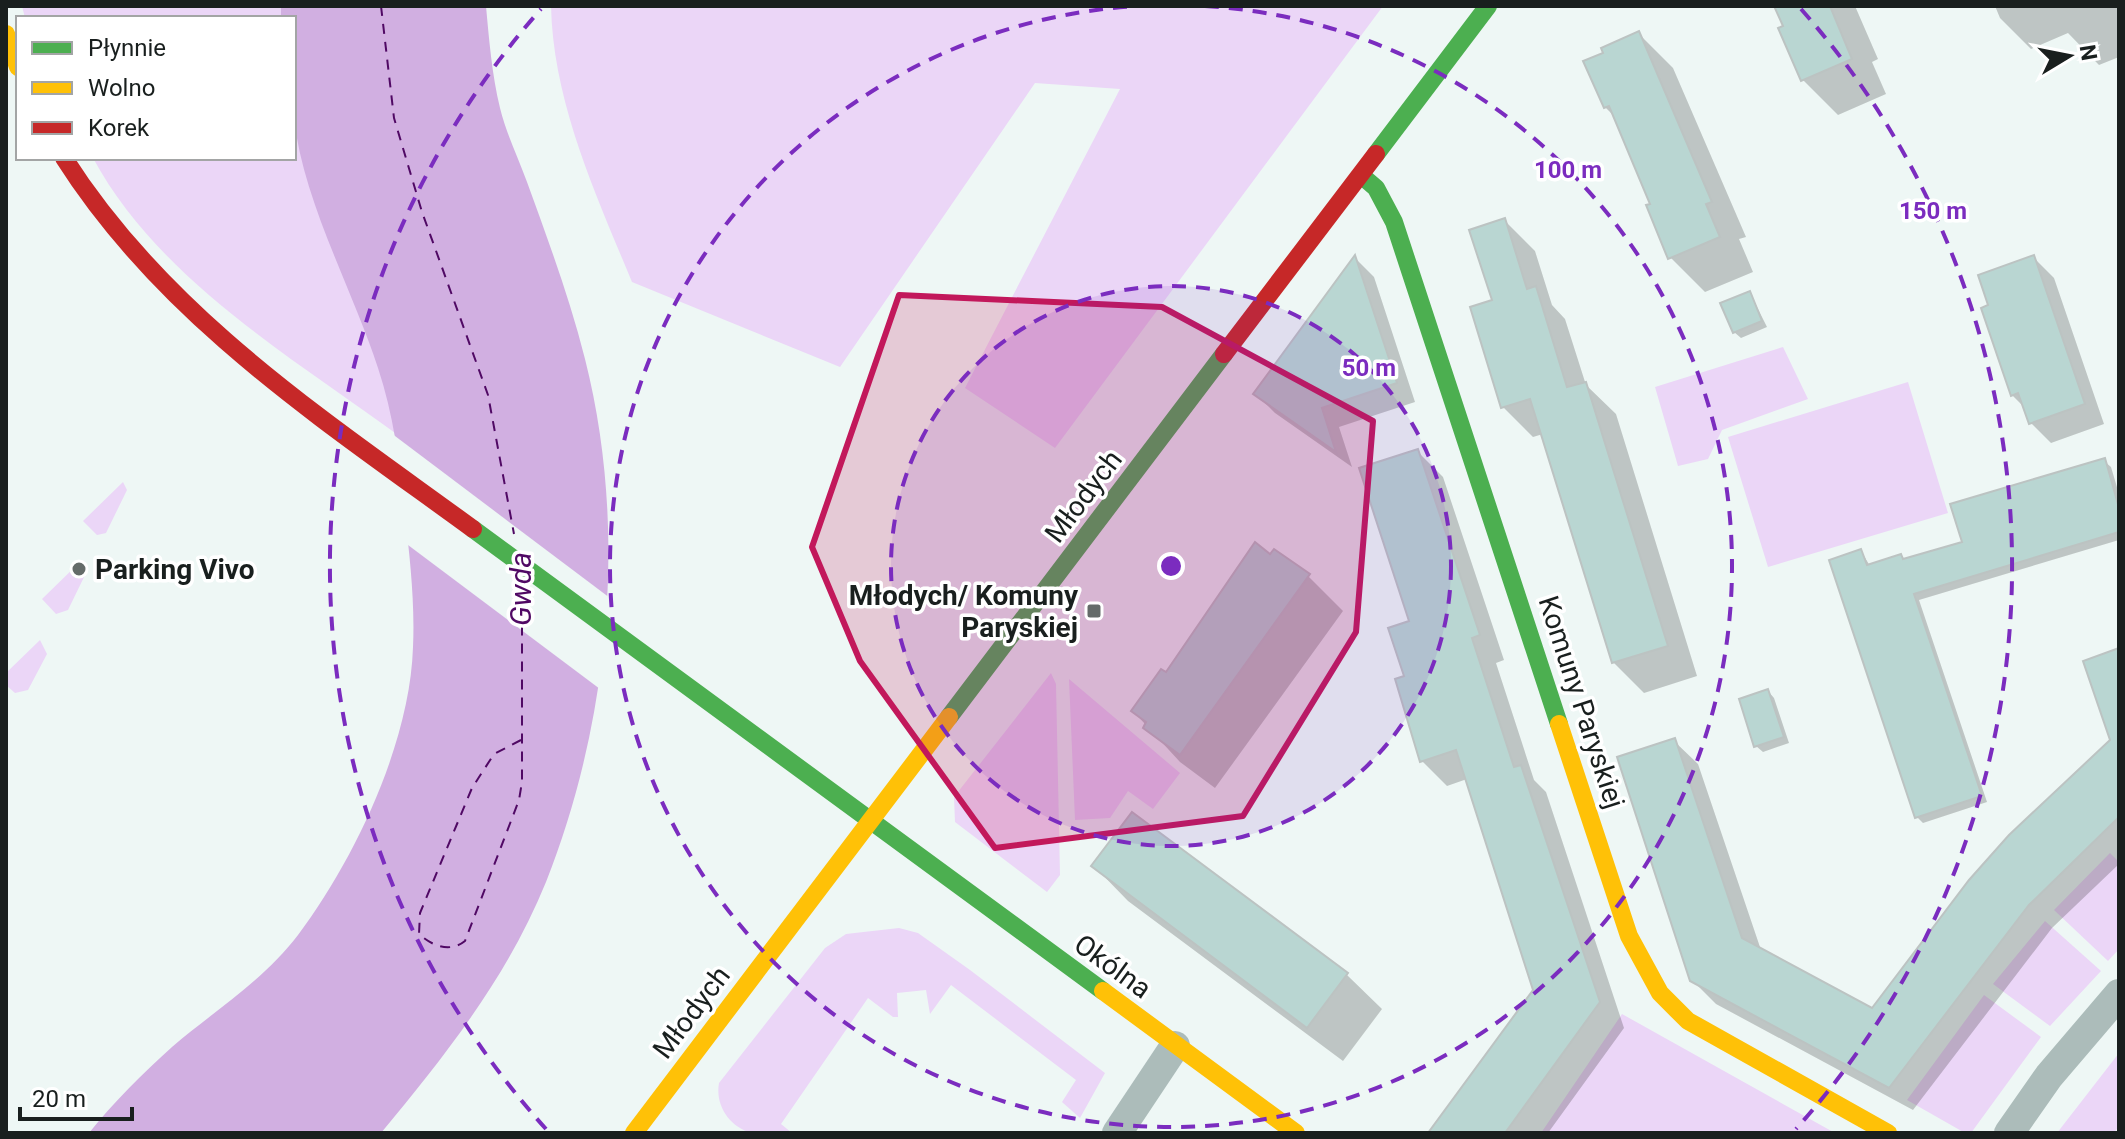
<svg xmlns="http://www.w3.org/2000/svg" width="2125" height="1139" font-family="Roboto,sans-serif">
	<rect width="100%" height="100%" fill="#eef7f5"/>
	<!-- green -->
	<path fill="#ebd6f7" d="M22 6H284L285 18H25Z
		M551 6H1383L1055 448 965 388 1120 89 1035 83 840 367 632 282C596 195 553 102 551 6Z
		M294 105 402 438C293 358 159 280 93 158H294Z
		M1783 347 1808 399 1722 430 1708 459 1678 466 1655 387Z
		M1908 382 1948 513 1768 567 1728 437Z
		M123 482 127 490 106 533 97 535 83 521Z
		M82 560 86 573 68 610 56 614 42 599Z
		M40 640 47 654 28 690 15 693 6 685V673Z
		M1051 673 1056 684 1060 875 1047 892 955 822 954 797Z
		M1069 679 1180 773 1153 809 1128 791 1110 818 1075 820Z
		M2110 853 2119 862V949L2108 961 2054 910Z
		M2045 921 2101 971 2050 1026 1993 984Z
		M899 928 918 933 970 970 1105 1073 1080 1118 1062 1102 1076 1080 951 985 930 1014 926 990 897 993 898 1017H893L868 998 781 1124 792 1133C780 1133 763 1136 752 1133 729 1127 715 1105 719 1083L825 948 846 934Z
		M1984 995 2041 1037 1971 1133H1965L1907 1100Z
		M1622 1014 1835 1133H1541Z
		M2119 1053V1126L2114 1133H2057Z"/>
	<!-- water -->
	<path fill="#d1afe1" d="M281 6H486C489 39 492 75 500 108 506 133 518 157 527 182 548 240 570 299 585 359 628 528 610 720 546 882 508 976 445 1056 381 1133H89C113 1103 143 1073 172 1047 214 1011 264 980 298 935 355 859 410 743 413 647 415 603 410 559 405 515 400 466 394 416 378 368 352 288 303 201 294 118 291 86 294 51 294 18H281Z"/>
	<!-- pier -->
	<path fill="#eef7f5" d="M391 433 610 598 600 689 404 542Z"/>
	<!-- shadow -->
	<path fill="#0003" d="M1776 6H1855L1878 59 1872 62 1886 94 1838 115 1803 80Z
		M1995 6H2119V57L2099 65 2068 33 2031 49 2000 18Z
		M1638 33 1673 68 1746 237 1739 239 1753 272 1705 292 1670 257 1653 205 1615 117 1605 107V54Z
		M1505 221 1535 251 1552 305 1565 319 1586 385 1616 414 1697 676 1644 693 1613 662 1543 434 1533 437 1503 407 1495 301Z
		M1355 258 1374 277 1415 402 1339 427 1352 467 1275 413 1256 394Z
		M2034 258 2054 278 2104 424 2051 443 2031 423 2026 409 2012 395 1991 306Z
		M1750 293 1767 327 1741 338 1734 332Z
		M1418 452 1443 477 1504 660 1496 663 1534 780 1546 792 1624 1028 1548 1133H1442L1535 990 1467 779 1447 786 1422 761 1406 678Z
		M2104 461 2111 467 2119 494V540L1919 600 1987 802 1923 823 1917 817 1861 551 1870 566 1900 556 1905 561 1965 543Z
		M1271 556 1308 576 1343 611 1215 788 1180 762 1133 711Z
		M2119 650V864L2052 928 1913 1110 1716 1004 1692 980 1674 741 1698 764 1761 950 1872 1011 2112 741Z
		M1768 691 1774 698 1789 743 1763 752 1756 746Z
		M1094 866 1347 975 1382 1009 1343 1061 1128 901Z"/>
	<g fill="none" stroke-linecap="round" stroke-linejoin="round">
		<!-- ferry -->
		<path stroke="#500964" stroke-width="2" stroke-dasharray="10 8" stroke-linecap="butt" d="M381 6 394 118 422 212 488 395 514 534
			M521 740 494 754 472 788 420 913 419 934C432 946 450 953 465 941L519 800 522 782V592"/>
	</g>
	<!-- building -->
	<path fill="#b9d6d2" stroke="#bcc3c2" stroke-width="2" d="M1774 6H1830L1852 59 1801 81 1778 28 1783 26Z
		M1639 31 1712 202 1706 204 1720 237 1668 259 1646 205 1650 204 1609 106 1604 108 1583 61 1603 53 1601 48Z
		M1505 218 1527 289 1536 286 1567 387 1586 382 1668 646 1612 663 1530 399 1501 408 1470 307 1492 300 1469 230Z
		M1355 255 1397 383 1322 408 1336 452 1253 394Z
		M2034 255 2085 404 2029 424 2018 393 2011 396 1981 308 1988 305 1978 275Z
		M1750 291 1762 321 1733 333 1720 303Z
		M1418 449 1480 635 1472 638 1514 767 1521 765 1600 1002 1505 1133H1428L1533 990 1456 750 1420 762 1395 679 1404 676 1388 628 1409 621 1359 468Z
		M2105 458 2119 508V532L1914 594 1982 796 1915 818 1829 560 1861 549 1867 565 1901 554 1903 559 1962 542 1950 504Z
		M1255 542 1270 554 1274 549 1310 574 1180 755 1143 728 1146 722 1131 711 1161 669 1166 672Z
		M2119 648V817L2029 905 1889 1088 1690 981 1617 757 1675 738 1742 938 1872 1008 1969 880 2009 835 2110 740 2083 661Z
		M1768 689 1784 737 1754 747 1739 699Z
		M1132 812 1348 973 1307 1028 1091 866Z"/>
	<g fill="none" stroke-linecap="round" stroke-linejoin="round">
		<!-- street -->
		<path stroke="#acbcba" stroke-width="30" d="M1117 1133 1175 1046
			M2009 1133 2049 1076 2119 994"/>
		<!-- fast -->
		<path stroke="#4caf50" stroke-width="18" d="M1376 154 1488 6
			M1362 176 1376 188 1394 222 1559 724
			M473 529 1103 991
			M949 717 1224 354"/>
		<!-- slow -->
		<path stroke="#ffc107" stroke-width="18" d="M6 34 18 67
			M1559 724 1629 936 1660 993 1688 1021 1888 1133
			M1103 991 1296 1133
			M634 1133 949 717"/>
		<!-- jam -->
		<path stroke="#c62828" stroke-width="18" d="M64 158C165 317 324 420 473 529
			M1224 354 1376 154"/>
	</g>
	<!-- marked area -->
	<path fill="#c2185b" fill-opacity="0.2" stroke="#c2185b" stroke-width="6" stroke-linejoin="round" d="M899 295 1162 307 1373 421 1356 632 1243 816 995 848 860 661 812 547Z"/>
	<!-- distance rings -->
	<circle cx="1171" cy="566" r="280" fill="#7b2cbf" fill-opacity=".12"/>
	<g fill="none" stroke="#7b2cbf" stroke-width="4" stroke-dasharray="14 10">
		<circle cx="1171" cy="566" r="280"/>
		<path d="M1205 6A561 561 0 1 1 1137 6"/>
		<path d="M546 1129A841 841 0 0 1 541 9M1801 9A841 841 0 0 1 1796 1129"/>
	</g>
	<!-- markers -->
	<g fill="#646b69" stroke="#fff" stroke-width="3">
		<circle cx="79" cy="569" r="8"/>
		<rect x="1086" y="603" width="16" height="16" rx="4"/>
	</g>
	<g text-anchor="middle" stroke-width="7" stroke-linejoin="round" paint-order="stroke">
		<!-- street labels -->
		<g font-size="28" fill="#191f1e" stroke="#fff">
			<text transform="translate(1083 496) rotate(-53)" y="10">Młodych</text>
			<text transform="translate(1582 702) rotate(72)" y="10">Komuny Paryskiej</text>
			<text transform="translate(1113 966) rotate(36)" y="10">Okólna</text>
			<text transform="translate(691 1012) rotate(-53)" y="10">Młodych</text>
		</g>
		<!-- poi labels -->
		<g font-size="28" font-weight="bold" fill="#191f1e" stroke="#fff" text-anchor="start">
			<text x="95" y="579">Parking Vivo</text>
			<text x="1078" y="605" text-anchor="end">Młodych/ Komuny<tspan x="1078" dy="32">Paryskiej</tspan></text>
		</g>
		<!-- water labels -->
		<g font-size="30" font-style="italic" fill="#500964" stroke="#fff">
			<text transform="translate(521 589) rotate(-90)" y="10">Gwda</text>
		</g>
	</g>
	<circle cx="1171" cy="566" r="12" fill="#7b2cbf" stroke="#fff" stroke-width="4"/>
	<g font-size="24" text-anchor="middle" font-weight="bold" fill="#7b2cbf" stroke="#fff" stroke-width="7" stroke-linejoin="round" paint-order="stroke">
		<text x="1568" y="178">100 m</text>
		<text x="1933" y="219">150 m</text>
		<text x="1369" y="376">50 m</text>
	</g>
	<!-- border -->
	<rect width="2125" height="1139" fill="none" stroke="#191f1e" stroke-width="16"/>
	<!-- legend -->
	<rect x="16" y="16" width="280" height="144" fill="#ffffff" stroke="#a3a5a5" stroke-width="2"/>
	<rect x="32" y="42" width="40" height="12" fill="#4caf50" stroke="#a3a5a5" stroke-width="2"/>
	<text x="88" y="56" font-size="24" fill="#191f1e">Płynnie</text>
	<rect x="32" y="82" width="40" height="12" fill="#ffc107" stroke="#a3a5a5" stroke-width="2"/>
	<text x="88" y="96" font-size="24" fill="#191f1e">Wolno</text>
	<rect x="32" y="122" width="40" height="12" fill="#c62828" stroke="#a3a5a5" stroke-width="2"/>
	<text x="88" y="136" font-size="24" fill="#191f1e">Korek</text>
	<!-- north arrow -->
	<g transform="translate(2069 56) rotate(80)" stroke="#ffffff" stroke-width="6" paint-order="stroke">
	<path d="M0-6L14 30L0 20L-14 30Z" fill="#191f1e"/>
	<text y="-12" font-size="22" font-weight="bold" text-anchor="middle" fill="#191f1e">N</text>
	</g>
	<!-- scale -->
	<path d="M20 1107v12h112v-12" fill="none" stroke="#191f1e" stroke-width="4"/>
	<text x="32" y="1107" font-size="24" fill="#191f1e" stroke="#ffffff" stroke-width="6" paint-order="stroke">20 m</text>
</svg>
